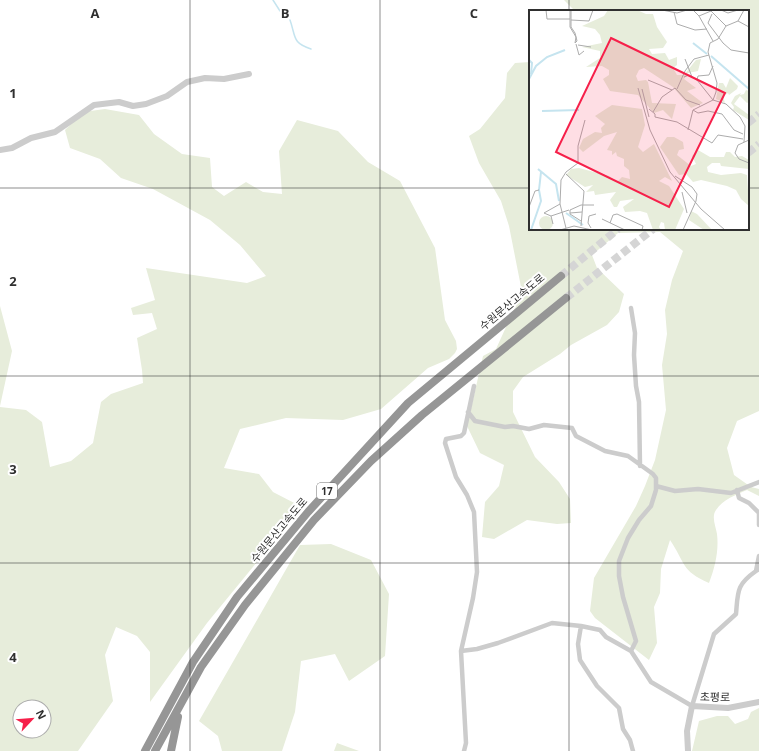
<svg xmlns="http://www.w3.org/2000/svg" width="759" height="751" font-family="'Open Sans','Noto Sans KR',sans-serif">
	<rect width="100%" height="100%" fill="#fff"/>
	<!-- green -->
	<path fill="#e7eddb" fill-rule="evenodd" d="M564 0H759V411L737 421 727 448 734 475 751 487 759 489V496L747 490C736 495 723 499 716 510 711 517 716 527 717 534 719 551 715 567 709 583 681 571 685 562 670 540L661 569 660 593 654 607 657 643 649 660 595 618 590 611 594 578 636 506 645 486 655 460 666 410 662 365 667 334 665 310 672 280 683 251 660 232 618 233 592 255 597 268 624 294 619 312 607 325 571 345 560 354 523 377 513 391V412L535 457 559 482 570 499 571 523 557 524 527 520 494 539 482 537 485 502 499 486 504 465 480 453 467 426 483 356 496 349 522 292 509 226 501 201 479 163 469 136 480 129 505 98 507 73 515 63 530 62V229H748V11H575Z
		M105 109 139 115 154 134 182 154 210 158 212 187 224 196 246 182 263 192 282 194 279 151 297 120 338 131 368 162 400 181 435 248 445 320 456 341 457 349 455 353 449 359 428 368 381 409 343 420 286 418 240 429 224 468 259 474 273 492 302 507 207 623 150 702V652L137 636 116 627 105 655 113 701 78 751H0V407L26 410 42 422 50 467 71 461 93 443 101 402 111 394 143 383 142 370 137 338 157 329 152 313 133 315 131 308 155 300 146 268 247 283 266 276 240 245 210 220 153 189 121 178 100 159 70 148 65 130 83 112ZM20 707H44V731H20Z
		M0 306 12 351 0 406Z
		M331 544 371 560 389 594 385 656 349 681 335 654 301 661 295 712 282 751H222L218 736 199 721 300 545Z
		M759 708V751H692L699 721 717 716H728L735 724 748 719 751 712Z
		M337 743 359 751H334Z"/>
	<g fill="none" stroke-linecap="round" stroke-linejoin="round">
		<!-- stream -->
		<path stroke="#c5e4ef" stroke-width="1.5" d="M273 0 280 11 286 15
			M290 20C296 37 292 43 311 49"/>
		<!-- motorway-tunnel -->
		<path stroke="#d5d5d5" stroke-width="8" stroke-dasharray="8 4" stroke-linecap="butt" d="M748 123 759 114
			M748 153 759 144
			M561 276 618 229
			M566 298 653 229"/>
		<!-- minor -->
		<path stroke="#ccc" stroke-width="4.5" d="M631 308 635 333 634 355 636 386 639 402 640 466
			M468 412 475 421 505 427 513 426 529 429 544 425 572 428 576 436 605 451 628 456 653 474 656 478V490L651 506 639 520 628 538 619 561V576L623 597 636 641 631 651
			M656 486 675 491 698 489 731 493 759 482
			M737 490 739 498 749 503 759 513V525
			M759 556 756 571 759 569
			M461 651 477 649 498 643 552 623 581 626
			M464 751 466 743 461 651 473 598 477 572 474 512 467 495 456 477 445 443 446 439 461 436 464 433 474 386
			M633 751 630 740 623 729 619 708 597 686 580 660 578 644 581 626 600 630 606 637 631 651 651 682 692 706 714 634 736 614C738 592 736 585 756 571"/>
		<!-- tertiary -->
		<path stroke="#ccc" stroke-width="6" d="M0 150 12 148 31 138 55 132 94 105 119 102 133 106 146 104 167 96 187 82 205 78 224 79 249 74
			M688 751 687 731 692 706 728 708 759 702"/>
		<!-- motorway -->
		<path stroke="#969696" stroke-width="8" d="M145 751 193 662 237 597 308 512 408 403 561 276
			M155 751 201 667 245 605 314 520 371 461 422 415 566 298
			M171 751 178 717"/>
	</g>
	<!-- grid -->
	<path fill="none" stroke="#2f2f2f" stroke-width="1" stroke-opacity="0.55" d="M190 0V751M380 0V751M569 0V11M0 188H530M748 188H759M569 229V751M0 376H759M0 563H759"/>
	<g text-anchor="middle" stroke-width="4" stroke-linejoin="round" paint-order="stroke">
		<!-- shield labels -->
		<rect fill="#fff" stroke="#6d6d6d" stroke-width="1" x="317" y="483" width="20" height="16" rx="3"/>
		<g font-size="10" font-weight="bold" fill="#2f2f2f">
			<text x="327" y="495">17</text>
		</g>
		<!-- street labels -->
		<g font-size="11" fill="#2f2f2f" stroke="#fff">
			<text transform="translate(512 302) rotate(-40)" y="4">수원문산고속도로</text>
			<text transform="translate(279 530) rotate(-50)" y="4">수원문산고속도로</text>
			<text transform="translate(715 697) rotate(1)" y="4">초평로</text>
		</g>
	</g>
	<!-- overview -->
	<g transform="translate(529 10)">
		<rect width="220" height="220" fill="#fff"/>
		<path d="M79 0H108L117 4H124L128 17 138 32 134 38 120 39 123 44 136 43 140 50 148 47V55L144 58 148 65H155L167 50 172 49 169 61 159 63 155 69 167 78 158 81 174 93 162 98 144 77 115 58 110 60 107 66 109 71 117 70 119 72 123 93 147 94 143 109 134 100 125 103 109 85 81 81 74 69 80 65V60L73 56 57 57 71 48V41L53 37 73 33 71 25 66 19 53 16 75 6ZM201 68 209 76 208 79 200 85 199 83 194 86 196 93 187 89 190 73H194L197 78ZM217 80 220 81V92L218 93 211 86 205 94 220 105V110L204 100 205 97 202 93 206 86 212 83 211 85 215 84ZM83 95 113 99 116 115 109 137 114 142 125 134 143 171 136 167 130 171 140 176 155 199 146 220H136L135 213 132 212 130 217 132 220H124L118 203 111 201 96 202 94 197 105 189 91 191 88 197H85L81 190 87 182 66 185 65 181 57 182 64 175 56 177 37 165 42 159 50 158 80 166 88 172 93 167 101 169 100 160 95 156V149L88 146 87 142 83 145V141L78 140 88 122 75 126 54 142 50 138 54 129 66 122 73 123 72 118 76 114 66 106ZM138 127H145L154 132 155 139 150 140 148 145 162 156 167 154 163 146 169 140 181 147H195L197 142H201L206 147 213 146 220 150V159L192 156 191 153H183L178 157 179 162 192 165 212 163 218 165 220 196 212 189 207 180 198 176 172 170 164 172 157 164 150 165 131 137ZM162 201 168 204 183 220H175L160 210ZM10 213a7 7 0 1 1 14 0a7 7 0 1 1-14 0Z" fill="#e7eddb"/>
		<path fill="none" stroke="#c5e4ef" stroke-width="2" d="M164 33 178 44M182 46 220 79M0 50 3 53 2 64M0 69 7 56 18 47 36 40M13 101 50 100M9 159 27 174 30 191M37 203 54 215M2 220 12 191 10 180 12 162"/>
		<path fill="none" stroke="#acacac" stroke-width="1" d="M17 0 18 9H41M41 0V17L47 27 46 33 48 31 46 23 42 17V0M133 0 148 3 158 0M164 0 170 6 182 1M181 0 197 16M192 0 199 3 209 0M145 2 148 14 166 20 178 19M183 4 179 13 194 33 202 40 220 43M170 6 184 31M42 10 60 11 64 0M209 11 220 17M47 34 50 45 55 41M49 35 62 37M156 49 163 67M155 67 160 65 168 70 169 66 180 65 184 56M119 70 143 80M168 70 184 90 197 94 211 107 216 116 215 132M109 78 121 120 141 162 172 199 196 220M113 79 120 107M148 79 156 61 165 49 180 45M120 99 126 104V107L148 112 183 133 189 125 214 129M124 102 133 87 146 78 157 90 171 95M159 120 164 100M214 124 205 120 193 104 179 101 169 103 164 100 184 90 187 82 188 73 179 42 181 33 189 29 197 16 209 11 215 0M220 130 209 135 206 143 210 149 220 153M37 164 55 181 52 216M146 166 163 177 168 184 167 191 154 220M153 182 158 203M0 197 6 181 10 180M41 203 53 202M22 206 40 200M73 209 96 220M52 211 41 204V200L52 195H65M81 213 84 205 88 204 114 216 113 220M24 214 22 206 15 203 31 194M37 218 31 194 32 170 37 162 49 153V136L56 110M62 218 59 213 60 206 67 204M31 220 45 216 63 220"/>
		<path fill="#f6204a" fill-opacity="0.15" stroke="#f6204a" stroke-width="2" d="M82 28 196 83 140 197 27 142Z"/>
		<rect width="220" height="220" fill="none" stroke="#2f2f2f" stroke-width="2"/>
	</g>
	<g font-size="13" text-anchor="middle" font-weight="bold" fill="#2f2f2f" stroke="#fff" stroke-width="4" stroke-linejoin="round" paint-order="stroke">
		<text x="95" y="18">A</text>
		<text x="285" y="18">B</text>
		<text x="474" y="18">C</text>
		<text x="13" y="98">1</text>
		<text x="13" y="286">2</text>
		<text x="13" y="474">3</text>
		<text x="13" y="662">4</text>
	</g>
	<!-- north arrow -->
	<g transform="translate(32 719) rotate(64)"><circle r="19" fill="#ffffff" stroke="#acacac"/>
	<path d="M0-3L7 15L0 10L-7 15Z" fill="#f6204a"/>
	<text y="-6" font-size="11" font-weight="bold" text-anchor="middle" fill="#2f2f2f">N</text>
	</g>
</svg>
